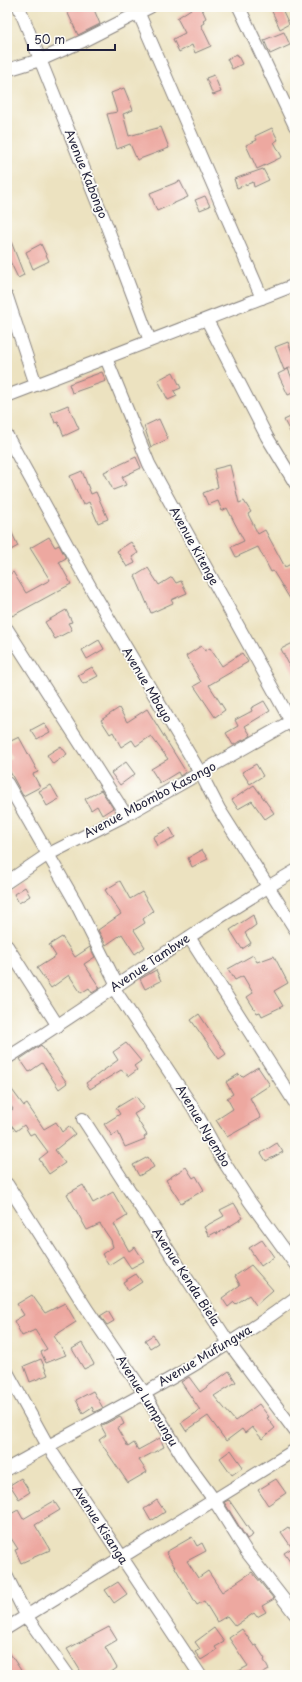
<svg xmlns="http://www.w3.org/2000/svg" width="302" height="1682" font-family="'Playpen Sans',sans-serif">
	<rect width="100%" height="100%" fill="#fdfcf7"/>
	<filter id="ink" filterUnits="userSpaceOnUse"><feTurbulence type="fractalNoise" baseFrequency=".025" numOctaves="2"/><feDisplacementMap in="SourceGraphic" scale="8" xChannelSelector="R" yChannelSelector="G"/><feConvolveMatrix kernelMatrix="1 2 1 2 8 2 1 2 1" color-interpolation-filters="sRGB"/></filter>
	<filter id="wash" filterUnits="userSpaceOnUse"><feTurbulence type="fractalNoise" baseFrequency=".012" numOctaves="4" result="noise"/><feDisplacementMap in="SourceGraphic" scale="16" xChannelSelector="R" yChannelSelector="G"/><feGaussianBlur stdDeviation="0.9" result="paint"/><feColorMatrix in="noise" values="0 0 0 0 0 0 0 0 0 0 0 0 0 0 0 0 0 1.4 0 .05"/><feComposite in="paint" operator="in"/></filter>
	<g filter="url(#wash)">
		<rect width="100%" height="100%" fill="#ece2c0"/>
		<g id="blocks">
			<!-- building -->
			<path fill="#eda8a0" d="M65 7H93L100 24 78 35Z
				M194 7H201L206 18 203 20 204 23 201 25 211 46 195 53 192 45 179 52 173 39 185 33 177 18Z
				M270 7H281L289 24 280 29Z
				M284 32 290 45 270 54 264 40Z
				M237 54 242 64 232 69 227 59Z
				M214 75 221 92 213 95 206 78Z
				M124 88 133 110 123 114 129 136 161 127 169 148 137 160 130 144 117 149 107 114 117 112 111 93Z
				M272 128 278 140 274 142 282 157 257 169 246 145 257 140 255 136Z
				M263 169 269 180 254 187 253 182 237 188 234 179Z
				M180 181 188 197 157 211 150 193Z
				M205 196 210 206 200 210 195 200Z
				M7 231 24 275 18 278 7 255Z
				M41 244 49 261 33 269 26 252Z
				M288 342 295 360V366L284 370 275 347Z
				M288 369 295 385V392L288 395 278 374Z
				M102 372 106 381 72 393 69 384Z
				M173 372 181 388 174 391 177 396 168 400 158 380Z
				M68 405 79 429 64 436 58 422 55 423 51 412Z
				M295 415V442L284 420Z
				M159 419 168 439 151 447 144 426Z
				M136 457 141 468 122 477 126 485 113 490 104 472Z
				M230 465 239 503 244 501 251 512 248 514 258 534 265 530 285 567 291 564 295 570V607L273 571 271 572 258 547 236 557 231 547 244 541 227 508 222 511 218 501 208 505 203 493 218 487 214 469Z
				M82 471 91 494 96 492 108 519 98 523 89 502 83 505 70 476Z
				M7 522 18 546 7 552Z
				M49 537 55 547 59 545 66 558 59 562 71 584 12 616 7 607V576L13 572 26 593 50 580 30 548Z
				M131 542 138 553 132 557 135 563 127 567 117 551Z
				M148 568 159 585 172 577 176 583 181 581 187 593 171 600 173 603 151 613 135 576Z
				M66 610 72 622 68 623 72 630 55 639 45 622Z
				M99 640 104 649 87 659 82 650Z
				M295 642V676L281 649Z
				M201 646 205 651 210 648 222 666 242 653 248 662 209 685 225 710 215 717 194 686 201 682 186 656Z
				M92 667 98 676 83 684 78 675Z
				M264 701 270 711 245 726 251 736 233 745 226 733 238 726 235 720 252 711 251 708Z
				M119 708 127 722 147 709 186 772 180 776 178 772 160 783 151 769 168 759 151 736 136 746 132 740 121 747 113 732 110 734 101 720Z
				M44 723 50 732 37 739 31 730Z
				M19 737 38 772 33 774 40 787 23 796 7 766V761L12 758 7 748V743Z
				M61 746 67 754 53 764 47 755Z
				M126 762 135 774 120 785 111 773Z
				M256 764 263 776 250 784 242 772Z
				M51 785 59 799 47 806 39 791Z
				M254 785 274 813 265 819 252 801 238 809 232 800Z
				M101 790 113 808 102 815 97 806 91 810 85 799Z
				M170 828 175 837 157 846 153 837Z
				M202 850 208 859 192 867 188 858Z
				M120 881 130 899 142 892 153 911 143 919 145 923 134 930 145 947 135 954 122 934 106 945 98 930 121 914 105 890Z
				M25 887 30 896 19 903 14 894Z
				M253 915 256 925 245 933 251 943 242 949 230 930Z
				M62 937 75 957 90 947 95 957 84 964 100 988 92 993 89 988 81 993 69 975 51 988 37 968 56 956 49 945Z
				M253 955 257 962 274 956 288 983 274 991 283 1006 262 1016 260 1012 257 1013 247 997 253 993 243 976 235 980 228 969Z
				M156 970 161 981 145 989 140 979Z
				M199 1014 226 1054 219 1059 191 1020Z
				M126 1043 141 1061 134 1066 137 1070 129 1076 121 1070 90 1089 86 1083 118 1060 113 1052Z
				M41 1045 67 1083 59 1089 42 1063 29 1072 20 1059Z
				M258 1067 270 1085 250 1098 261 1118 227 1137 216 1120 233 1109 227 1098 233 1094 226 1082 239 1074 242 1077Z
				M7 1083 24 1106 27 1104 44 1129 56 1122 62 1132 69 1126 75 1134 55 1150 65 1163 49 1174 39 1159 48 1152 34 1133 30 1135 24 1125 16 1131 7 1119V1114L13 1109 7 1101Z
				M136 1096 144 1108 134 1114 147 1135 144 1137 145 1139 125 1147 118 1132 112 1136 104 1124 120 1114 116 1108Z
				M277 1143 283 1152 266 1161 261 1153Z
				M148 1157 154 1167 139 1176 133 1165Z
				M186 1167 193 1178 196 1176 204 1190 181 1203 166 1180Z
				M83 1185 93 1203 113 1192 127 1216 114 1224 129 1251 135 1247 144 1261 131 1268 123 1256 109 1265 102 1254 113 1247 111 1240 100 1224 87 1230 67 1194Z
				M234 1203 243 1218 217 1234 216 1232 209 1236 204 1227 224 1216 220 1210Z
				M262 1240 274 1257 261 1266 249 1248Z
				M251 1265 273 1290 256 1305 249 1295 236 1304 234 1302 228 1307 222 1298 240 1285 235 1276Z
				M136 1274 142 1282 128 1291 123 1282Z
				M32 1295 45 1313 65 1303 76 1322 54 1336 66 1355 46 1363 41 1352 47 1349 35 1330 22 1336 14 1321 24 1315 17 1304Z
				M108 1311 114 1321 107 1325 100 1316Z
				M153 1335 158 1343 150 1348 145 1340Z
				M82 1343 94 1364 84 1369 72 1349Z
				M41 1359 48 1375 30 1382 24 1366Z
				M229 1371 236 1382 214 1396 235 1421 259 1404 269 1417 267 1418 275 1428 262 1439 252 1427 245 1433 242 1429 226 1441 208 1416 186 1431 181 1423 200 1410 181 1382 189 1377 200 1392Z
				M93 1391 103 1408 94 1412 92 1407 83 1413 76 1400Z
				M120 1416 124 1424 117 1428 128 1447 134 1443 138 1450 160 1438 164 1447 139 1460 147 1472 128 1483 99 1440 106 1435 101 1426Z
				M231 1450 243 1467 232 1475 220 1458Z
				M21 1478 30 1492 19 1499 10 1485Z
				M276 1479 286 1493 268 1505 258 1490Z
				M157 1500 165 1512 151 1521 144 1509Z
				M229 1500 253 1535 247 1539 224 1502Z
				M54 1501 60 1510 35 1525 50 1550 21 1563 15 1550 18 1549 7 1532V1516L18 1510 23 1519Z
				M288 1527 295 1536V1569L284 1553 292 1548 281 1532Z
				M192 1537 197 1546 202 1543 206 1551 187 1561 198 1578 208 1571 222 1592 252 1572 274 1599 262 1606 266 1612 257 1617 254 1613 235 1626 227 1616 217 1622 204 1601 197 1605 166 1552Z
				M118 1582 127 1594 114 1603 105 1590Z
				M109 1627 117 1640 105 1647 117 1668 107 1675H83L67 1649Z
				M214 1628 224 1642 215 1647 217 1650 201 1660 195 1652 200 1649 195 1642Z
				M242 1629 254 1646 256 1645 265 1659 264 1660 269 1670 260 1675H231L248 1666 229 1638Z
				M7 1649 24 1675H7Z"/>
		</g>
	</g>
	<g filter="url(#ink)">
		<use href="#blocks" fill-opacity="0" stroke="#87827e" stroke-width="1"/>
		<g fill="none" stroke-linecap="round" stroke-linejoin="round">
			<!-- minor casing -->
			<g stroke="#87827e" stroke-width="14">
				<path id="minor" d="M19 7 106 224 150 341
					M136 7 262 298
					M239 7 295 126
					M7 70 40 60 83 41 150 7
					M7 297 36 385
					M207 320 267 437 295 483
					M106 358 149 464 295 729
					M7 396 295 285
					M7 436 92 590 201 774 219 809 295 929
					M7 629 126 815
					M7 783 76 903 117 985
					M7 882 47 855 126 815 295 719
					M189 937 295 1103
					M7 946 58 1026
					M113 987 194 1109 220 1156 250 1202 295 1264
					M7 1058C104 997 196 928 295 871
					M83 1119 229 1343 295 1431
					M7 1184 88 1311 144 1393 184 1459 214 1500 246 1551 295 1614
					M7 1372 48 1446 200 1675
					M7 1469C104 1414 206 1365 295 1298
					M7 1577 27 1617 68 1675
					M7 1628 295 1450"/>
			</g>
			<!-- minor -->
			<use href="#minor" stroke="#fff" stroke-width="12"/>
		</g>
	</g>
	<g text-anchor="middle" stroke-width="3.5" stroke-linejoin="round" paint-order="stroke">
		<!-- street labels -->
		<g font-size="12" fill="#22223b" stroke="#fdfcf7">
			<text transform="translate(86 174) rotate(68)" y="4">Avenue Kabongo</text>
			<text transform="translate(194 546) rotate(61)" y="4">Avenue Kitenge</text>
			<text transform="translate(147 685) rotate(59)" y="4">Avenue Mbayo</text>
			<text transform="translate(150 800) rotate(-28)" y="4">Avenue Mbombo Kasongo</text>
			<text transform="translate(150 963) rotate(-34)" y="4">Avenue Tambwe</text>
			<text transform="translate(203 1126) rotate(59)" y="4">Avenue Nyembo</text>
			<text transform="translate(186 1277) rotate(57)" y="4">Avenue Kenda Biela</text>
			<text transform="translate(205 1356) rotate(-31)" y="4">Avenue Mufungwa</text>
			<text transform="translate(147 1401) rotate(58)" y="4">Avenue Lumpungu</text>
			<text transform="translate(100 1525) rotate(57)" y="4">Avenue Kisanga</text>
		</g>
	</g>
	<!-- margin -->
	<rect width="302" height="1682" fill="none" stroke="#fdfcf7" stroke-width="24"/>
	<!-- scale -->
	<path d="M28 44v6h87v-6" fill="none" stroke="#22223b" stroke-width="2"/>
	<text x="34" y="44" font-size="12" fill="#22223b" stroke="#fdfcf7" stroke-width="3" paint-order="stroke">50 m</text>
</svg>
